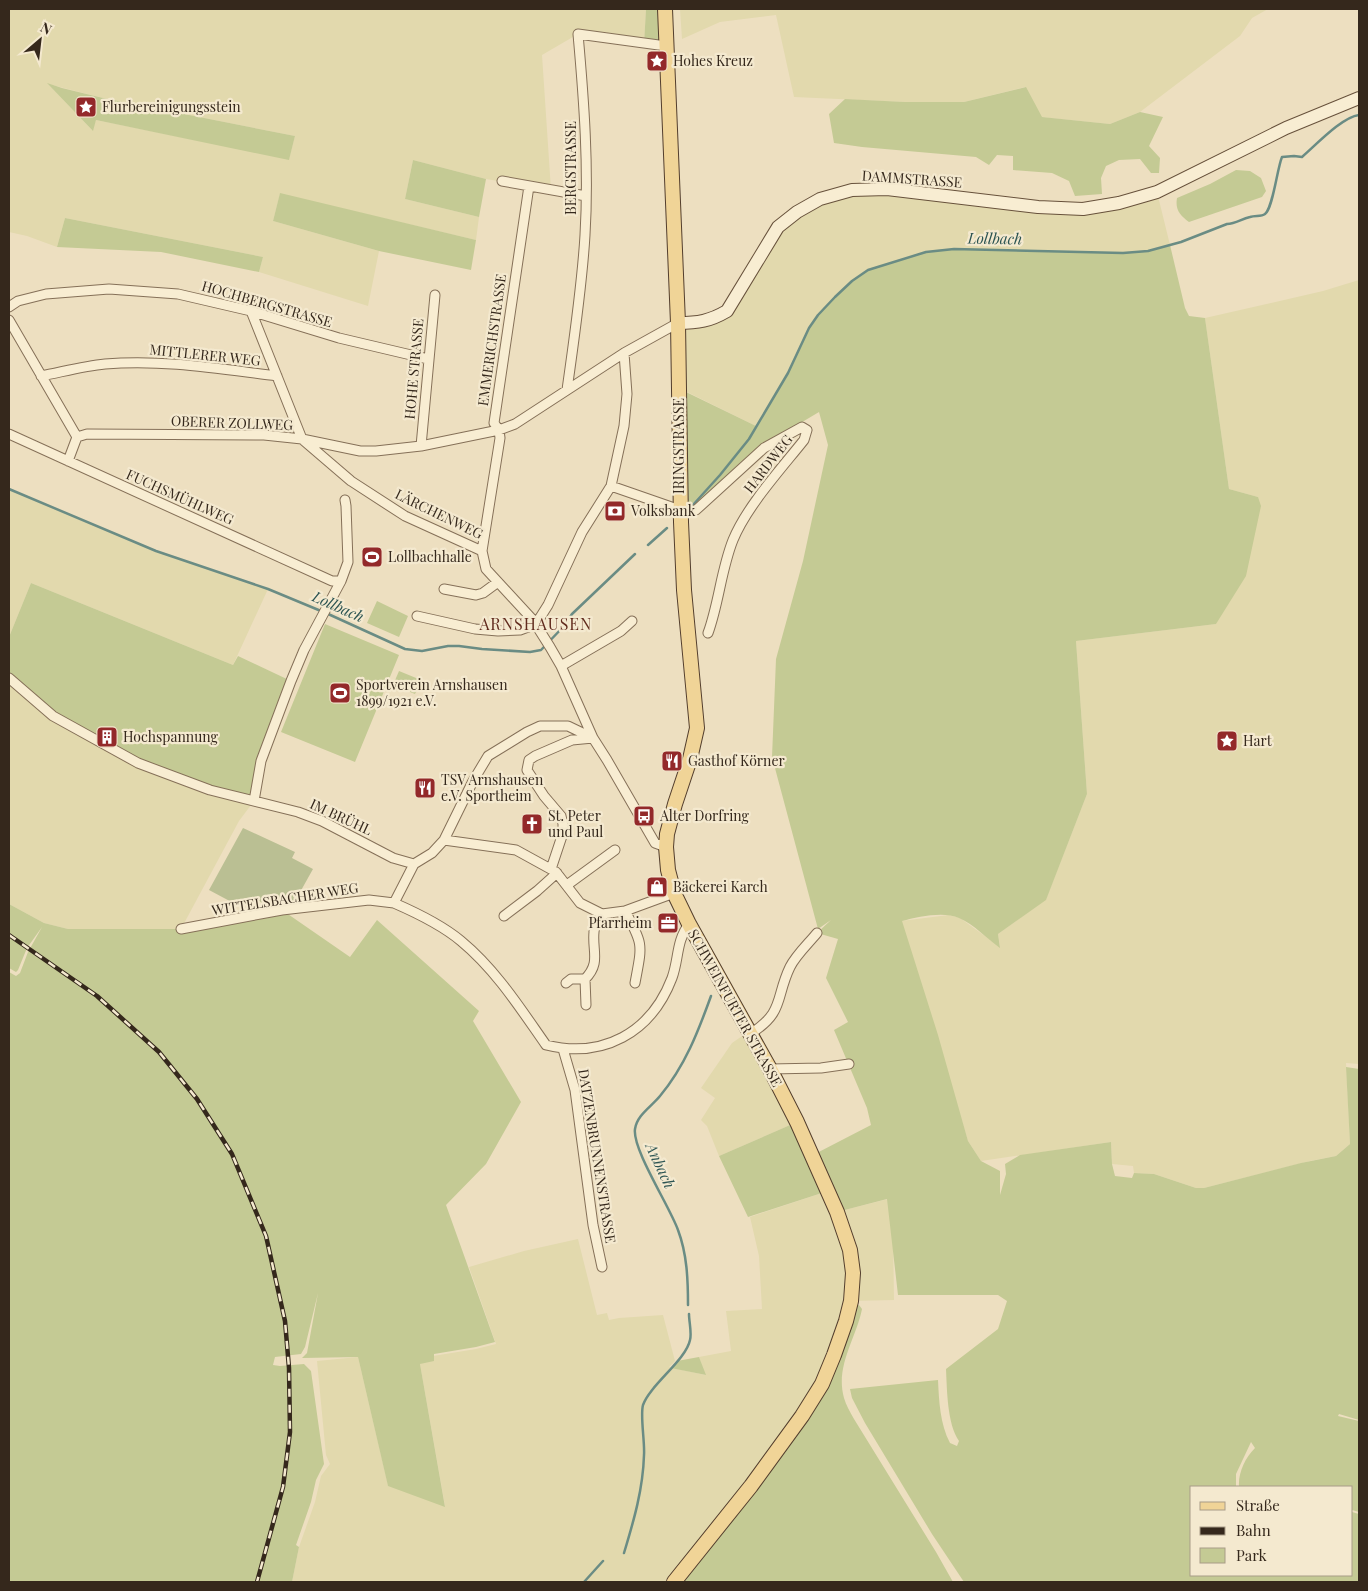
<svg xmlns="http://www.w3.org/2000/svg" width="1368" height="1591" font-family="'Playfair Display',serif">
	<rect width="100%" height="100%" fill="#eddfc0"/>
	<!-- farmland -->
	<path fill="#e2d9ad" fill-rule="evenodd" d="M9 9H646L644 44 578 34 542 55 551 190 486 179 413 160 405 199 479 217 476 240 280 194 273 221 379 251 368 306 259 272 263 257 65 218 57 247 27 236 9 232ZM48 84 103 98 295 136 289 159 96 120 92 130Z
		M680 9H1268L1252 18 1240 36 1140 112 1110 124 1041 117 1025 87 964 102H905L794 97 776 15 720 22 682 39Z
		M852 190 1083 209 1157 192 1170 245 1148 251 1123 253 954 249 852 281 818 315 809 328 788 373 756 426 679 388 678 323 727 311 778 227Z
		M1359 280V1064L1346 1063 1350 1144 1336 1156 1310 1161 1204 1188H1196L1154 1174 1134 1173 1133 1166 1112 1164 1111 1142 981 1161 968 1141 901 921 949 915 960 918 1000 947 998 934 1046 899 1087 794 1076 641 1216 624 1258 497 1229 489 1205 318 1323 291Z
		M9 489 156 551 268 589 233 665 31 583 9 637Z
		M9 678 254 801 239 821 181 929H68L44 923 9 904Z
		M748 1032 797 1122 719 1156 707 1126 701 1120 715 1098 701 1088 732 1043Z
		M822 1193 843 1251 846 1267V1285L841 1312 828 1352 812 1390 774 1445 667 1582H292L299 1547 315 1502 321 1476 330 1464 326 1455 317 1361 358 1357 388 1485 445 1506 420 1364 433 1356 476 1349 496 1344 469 1267 524 1251 578 1239 597 1315 607 1313 609 1320 619 1318 663 1315 675 1361 669 1367 705 1375 699 1357 731 1351 726 1311 762 1309 759 1256 750 1217Z
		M888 1199 893 1238 894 1300 851 1301 853 1273 837 1212Z"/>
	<!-- green -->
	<path fill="#c4ca94" d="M646 9H665L666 46 644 44Z
		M47 83 62 88 103 98 295 136 289 160 96 120 93 131Z
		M1026 87 1042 117 1110 124 1140 112 1163 117 1149 146 1160 158 1159 173H1151L1140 159 1119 160 1106 166 1101 178 1102 194 1075 196 1069 181 1052 173 1013 170V156L997 155 989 165 976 157 862 147 834 143 829 114 845 99 905 102H964Z
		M413 160 486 179 479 217 405 199Z
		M1236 170 1250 171 1261 178 1266 191 1262 197 1189 222C1180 215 1175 210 1177 198L1210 184Z
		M280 193 476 240 471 270 379 251 273 221Z
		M65 218 263 257 259 272 161 252 57 247Z
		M1170 245 1185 308 1189 316 1205 318 1229 489 1258 497 1261 506 1246 576 1216 624 1076 641 1087 794 1046 900 998 934 1000 948C987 939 974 924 959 918 943 911 918 917 902 921L938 1035 968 1141 981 1161 1000 1171V1195L1006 1174 1005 1164 1020 1155 1111 1142 1112 1164 1115 1176 1132 1178 1134 1173 1154 1174 1196 1188H1204L1301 1163 1336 1156 1350 1144 1346 1067 1359 1069V1420L1339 1414 1338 1416 1359 1421V1512L1352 1510V1487H1239C1238 1473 1245 1458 1255 1448L1251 1442 1236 1474V1487H1192V1575H1352V1512L1359 1514V1582H964L932 1534 865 1423 852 1398 850 1389 938 1380C939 1401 940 1424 950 1443L957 1446 959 1441C947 1424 947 1389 946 1369L998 1329 1007 1301 998 1295H898L887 1199 837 1212 828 1191 748 1217 719 1156 797 1122 811 1156 871 1125 867 1108 834 1030 848 1022 826 978 838 939 817 933 831 920 818 929 772 757 776 659 803 561 828 445 819 412 762 446 741 462 693 507H691L720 475 751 435 720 474 690 506 687 501 686 392 756 426 788 373 809 328 818 315 852 281 868 270 926 252 954 249 1123 253 1148 251Z
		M31 583 233 665 238 656 291 681 271 739 254 801 138 763 53 716 9 678V637Z
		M377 601 408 616 399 637 367 623Z
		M325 624 399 655 355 762 281 732Z
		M399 671 421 680 415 694 393 685Z
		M9 904 44 923 68 929H181L282 910 350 957 377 920 479 1011 473 1021 521 1102 486 1164 446 1205 495 1342 476 1347 434 1354V1361L420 1364 445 1507 388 1486 358 1357 302 1358 307 1353 318 1293 305 1347 301 1354 275 1357 273 1365 280 1366 304 1364 311 1371 324 1464 316 1480 311 1502 296 1545 299 1547 292 1582H9V972L16 976 20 973 28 952 42 927 27 948 18 970 16 972 9 968Z
		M859 1305 862 1309C856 1339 835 1366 844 1398 846 1405 850 1412 854 1419L936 1552 953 1582H681L800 1430 856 1306Z
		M699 1357 706 1375 671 1368 677 1361Z"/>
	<!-- cemetery -->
	<path fill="#babf93" d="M243 828 295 852 292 858 313 869 294 903 269 907 256 899 250 906 242 902 239 906 209 890Z"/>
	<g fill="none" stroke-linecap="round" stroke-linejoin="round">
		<!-- stream -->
		<path stroke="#6a8c84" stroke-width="2.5" d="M9 489 156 551 268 589 321 611
			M691 507 720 475 749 439 788 373 809 328 818 315 835 297 852 281 868 270 926 252 954 249 1123 253 1148 251 1181 242 1227 224C1236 224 1241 219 1250 217 1255 215 1261 217 1265 214 1273 208 1277 169 1282 157L1294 156 1302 157C1316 145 1342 117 1359 115
			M648 545 667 528
			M326 613 405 649 422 651 448 646H459L482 649 530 652 541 650 565 625 572 614 635 554
			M688 1305C688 1279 687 1254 678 1230 670 1207 632 1149 635 1129 637 1115 651 1107 660 1096 685 1066 698 1032 711 996
			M624 1553C634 1520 643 1489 644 1455 645 1442 640 1416 643 1405 650 1385 686 1360 690 1340 692 1333 689 1322 689 1314
			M584 1582 603 1561"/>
		<!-- street casing -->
		<g stroke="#857058" stroke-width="11">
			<path id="street" d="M502 181 586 196
				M529 186 494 423 499 430 500 438 482 551 486 569 533 620 550 647 561 666 593 738 572 740 535 756 529 760 527 770 544 796 561 816 563 824V833L551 869
				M9 307 18 301 46 294 109 289 178 294 251 311 339 338 428 359
				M251 311 302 439 351 481 405 516 482 551
				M9 320 77 437
				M41 376C62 372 84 366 105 364 163 359 220 369 277 376
				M567 390C574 339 582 287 585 235 589 168 584 101 578 34L666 46
				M9 434 332 581H341
				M421 446 435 295
				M68 461 77 437 87 434 264 435 302 439 360 451H376L421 446 499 430 515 424 624 353 678 323
				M611 486 624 426 627 394 624 353
				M444 589 476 595 483 593 498 582
				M417 616 475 629 498 631 520 630 536 624 548 605 582 532 611 486 680 510 688 512 696 510 764 448 802 427 807 430 804 440C781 469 747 506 733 540 721 570 719 603 708 633
				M561 666 621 631 632 621
				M9 678 53 716 138 763 210 790 298 812 322 821 393 858 414 864
				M254 801 261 761 291 681 304 650 341 581 348 562 346 506 345 500
				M444 840 516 850 556 872 580 903 602 914 625 911 674 893
				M666 847 655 843 607 760 593 738 568 726H540L527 732 488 756 473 781 444 840 432 853 414 864 394 903C417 913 442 925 461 941 496 970 520 1008 546 1045 603 1059 651 1033 672 978 679 959 676 941 689 924
				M567 885 615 850
				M625 911C644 945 642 945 635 983
				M504 916 537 891 557 873
				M181 929 282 910 369 900 394 903
				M566 983 571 979H585
				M586 1005 585 979C601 963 592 951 594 932 594 926 600 919 602 914
				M750 1034C785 1012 775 998 790 967 796 955 808 944 817 933
				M563 1049 575 1090 593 1225 602 1267
				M770 1069 821 1068 849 1064"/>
		</g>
		<!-- secondary casing -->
		<g stroke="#67513b" stroke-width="14">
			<path id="secondary" d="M678 323C698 323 710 321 727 311L778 227 797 212 820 199 852 190 887 189 1038 207 1083 209 1119 203 1157 192 1286 128 1359 98"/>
		</g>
		<!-- primary casing -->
		<g stroke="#533e2d" stroke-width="16">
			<path id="primary" d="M665 9 678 323 681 522 684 590 697 728 690 759 675 804 667 834 666 847 668 870 674 893 689 924 770 1069 797 1122 837 1212 850 1250 853 1273 851 1301 846 1321 834 1355 822 1384 802 1416 751 1486 674 1582"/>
		</g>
		<!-- street -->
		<use href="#street" stroke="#f8edd2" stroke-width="9"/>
		<!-- secondary -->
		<use href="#secondary" stroke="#f8edd2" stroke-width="12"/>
		<!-- primary -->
		<use href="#primary" stroke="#f0d497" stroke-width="14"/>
		<!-- rail casing -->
		<g stroke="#35281c" stroke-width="4.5">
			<path id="rail" d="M9 935 97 996 159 1052 197 1099 232 1154 266 1236 285 1321 289 1368 290 1432 283 1487 257 1582"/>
		</g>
		<!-- rail -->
		<use href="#rail" stroke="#f4e9cf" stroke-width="2.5" stroke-dasharray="8" stroke-linecap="butt"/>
	</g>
	<!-- icons -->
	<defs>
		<g id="sight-square" transform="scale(1.125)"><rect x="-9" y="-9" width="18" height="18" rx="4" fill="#93292a" stroke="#f4e9cf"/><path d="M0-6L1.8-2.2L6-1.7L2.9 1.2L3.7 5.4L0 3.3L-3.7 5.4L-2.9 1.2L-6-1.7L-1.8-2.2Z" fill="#fff"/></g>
		<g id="bank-square" transform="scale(1.125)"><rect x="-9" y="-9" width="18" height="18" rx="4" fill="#93292a" stroke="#f4e9cf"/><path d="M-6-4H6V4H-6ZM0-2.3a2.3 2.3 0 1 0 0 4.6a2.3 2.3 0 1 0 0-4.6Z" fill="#fff"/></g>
		<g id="stadium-square" transform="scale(1.125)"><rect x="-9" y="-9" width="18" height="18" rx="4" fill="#93292a" stroke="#f4e9cf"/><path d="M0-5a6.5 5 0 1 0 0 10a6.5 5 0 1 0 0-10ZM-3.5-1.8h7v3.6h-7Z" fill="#fff"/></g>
		<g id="building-square" transform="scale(1.125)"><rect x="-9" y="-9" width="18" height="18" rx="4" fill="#93292a" stroke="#f4e9cf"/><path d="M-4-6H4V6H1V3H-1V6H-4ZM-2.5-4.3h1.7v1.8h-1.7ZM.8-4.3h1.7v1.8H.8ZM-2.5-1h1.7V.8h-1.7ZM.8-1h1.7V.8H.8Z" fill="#fff"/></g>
		<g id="restaurant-square" transform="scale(1.125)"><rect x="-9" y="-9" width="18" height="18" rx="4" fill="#93292a" stroke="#f4e9cf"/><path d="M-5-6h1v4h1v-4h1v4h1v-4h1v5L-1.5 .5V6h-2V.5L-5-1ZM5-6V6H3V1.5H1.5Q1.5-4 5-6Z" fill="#fff"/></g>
		<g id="bus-square" transform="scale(1.125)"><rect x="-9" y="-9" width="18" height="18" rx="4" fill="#93292a" stroke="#f4e9cf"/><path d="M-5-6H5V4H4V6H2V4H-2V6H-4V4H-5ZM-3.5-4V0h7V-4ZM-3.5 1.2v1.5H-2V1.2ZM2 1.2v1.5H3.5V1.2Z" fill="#fff"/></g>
		<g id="church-square" transform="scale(1.125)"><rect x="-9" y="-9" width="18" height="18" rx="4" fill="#93292a" stroke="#f4e9cf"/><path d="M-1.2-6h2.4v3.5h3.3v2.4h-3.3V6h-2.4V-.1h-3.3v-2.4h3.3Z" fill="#fff"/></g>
		<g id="shop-square" transform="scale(1.125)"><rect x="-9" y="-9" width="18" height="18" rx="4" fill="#93292a" stroke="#f4e9cf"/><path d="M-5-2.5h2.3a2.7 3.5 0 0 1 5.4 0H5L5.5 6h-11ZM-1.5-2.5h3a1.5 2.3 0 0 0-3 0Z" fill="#fff"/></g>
		<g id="office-square" transform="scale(1.125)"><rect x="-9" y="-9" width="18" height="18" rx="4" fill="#93292a" stroke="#f4e9cf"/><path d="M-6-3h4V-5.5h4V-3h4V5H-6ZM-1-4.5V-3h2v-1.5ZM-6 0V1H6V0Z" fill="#fff"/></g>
	</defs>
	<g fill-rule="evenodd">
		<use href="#sight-square" x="657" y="61"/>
		<use href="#sight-square" x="86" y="107"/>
		<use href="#bank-square" x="615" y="511"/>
		<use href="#stadium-square" x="372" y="557"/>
		<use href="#stadium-square" x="340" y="693"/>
		<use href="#building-square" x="107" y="737"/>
		<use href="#sight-square" x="1227" y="741"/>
		<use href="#restaurant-square" x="672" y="761"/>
		<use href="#restaurant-square" x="425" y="788"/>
		<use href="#bus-square" x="644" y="816"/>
		<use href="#church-square" x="532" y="824"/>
		<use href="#shop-square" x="657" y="887"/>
		<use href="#office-square" x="668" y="923"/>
	</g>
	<g text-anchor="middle" stroke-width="4.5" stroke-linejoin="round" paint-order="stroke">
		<!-- poi labels -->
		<g font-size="14" fill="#35281c" stroke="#f4e9cf" text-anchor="start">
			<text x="673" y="66">Hohes Kreuz</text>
			<text x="102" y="112">Flurbereinigungsstein</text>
			<text x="631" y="516">Volksbank</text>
			<text x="388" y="562">Lollbachhalle</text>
			<text x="356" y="690">Sportverein Arnshausen<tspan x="356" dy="16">1899/1921 e.V.</tspan></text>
			<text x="123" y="742">Hochspannung</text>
			<text x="1243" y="746">Hart</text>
			<text x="688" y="766">Gasthof Körner</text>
			<text x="441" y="785">TSV Arnshausen<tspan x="441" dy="16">e.V. Sportheim</tspan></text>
			<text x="548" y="821">St. Peter<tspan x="548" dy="16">und Paul</tspan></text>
			<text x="660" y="821">Alter Dorfring</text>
			<text x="673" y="892">Bäckerei Karch</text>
			<text x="652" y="928" text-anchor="end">Pfarrheim</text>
		</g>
		<!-- street labels -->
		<g font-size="14" fill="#35281c" stroke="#f4e9cf">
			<text transform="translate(571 168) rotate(-90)" y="5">BERGSTRASSE</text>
			<text transform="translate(912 179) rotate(4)" y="5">DAMMSTRASSE</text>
			<text transform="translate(267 304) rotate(16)" y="5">HOCHBERGSTRASSE</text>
			<text transform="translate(492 340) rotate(-82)" y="5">EMMERICHSTRASSE</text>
			<text transform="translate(205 355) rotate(6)" y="5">MITTLERER WEG</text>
			<text transform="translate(414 369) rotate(-85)" y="5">HOHE STRASSE</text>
			<text transform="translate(232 423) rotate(2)" y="5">OBERER ZOLLWEG</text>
			<text transform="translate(679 446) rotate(-90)" y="5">IRINGSTRASSE</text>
			<text transform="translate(768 464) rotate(-52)" y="5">HARDWEG</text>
			<text transform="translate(180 497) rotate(24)" y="5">FUCHSMÜHLWEG</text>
			<text transform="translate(439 514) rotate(26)" y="5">LÄRCHENWEG</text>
			<text transform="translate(341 817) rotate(25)" y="5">IM BRÜHL</text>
			<text transform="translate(285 899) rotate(-9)" y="5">WITTELSBACHER WEG</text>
			<text transform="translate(735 1008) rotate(61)" y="5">SCHWEINFURTER STRASSE</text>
			<text transform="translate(597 1156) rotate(81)" y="5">DATZENBRUNNENSTRASSE</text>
		</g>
		<!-- water labels -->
		<g font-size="15" font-style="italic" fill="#2c5452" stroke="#f4e9cf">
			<text transform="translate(995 239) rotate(1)" y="5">Lollbach</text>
			<text transform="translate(338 607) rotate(24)" y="5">Lollbach</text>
			<text transform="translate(660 1166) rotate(65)" y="5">Anbach</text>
		</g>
		<!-- quarter labels -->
		<g font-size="16" letter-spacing="1" fill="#612b1d" stroke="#f4e9cf">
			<text x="536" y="630">ARNSHAUSEN</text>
		</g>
	</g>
	<!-- border -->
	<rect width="1368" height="1591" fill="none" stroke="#35281c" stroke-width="20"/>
	<!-- legend -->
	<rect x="1190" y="1486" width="162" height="90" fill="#f4e9cf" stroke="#a89c87"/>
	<rect x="1200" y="1502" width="25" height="8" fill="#f0d497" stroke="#a89c87"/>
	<text x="1236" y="1511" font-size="15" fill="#35281c">Straße</text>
	<rect x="1200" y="1527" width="25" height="8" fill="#35281c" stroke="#a89c87"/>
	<text x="1236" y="1536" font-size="15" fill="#35281c">Bahn</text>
	<rect x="1200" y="1548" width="25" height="15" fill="#c4ca94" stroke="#a89c87"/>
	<text x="1236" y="1561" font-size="15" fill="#35281c">Park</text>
	<!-- north arrow -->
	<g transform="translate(40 40) rotate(28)" stroke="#f4e9cf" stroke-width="4" paint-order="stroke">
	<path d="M0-4L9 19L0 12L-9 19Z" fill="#35281c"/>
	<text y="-8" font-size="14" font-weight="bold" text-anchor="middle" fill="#35281c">N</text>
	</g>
</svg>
